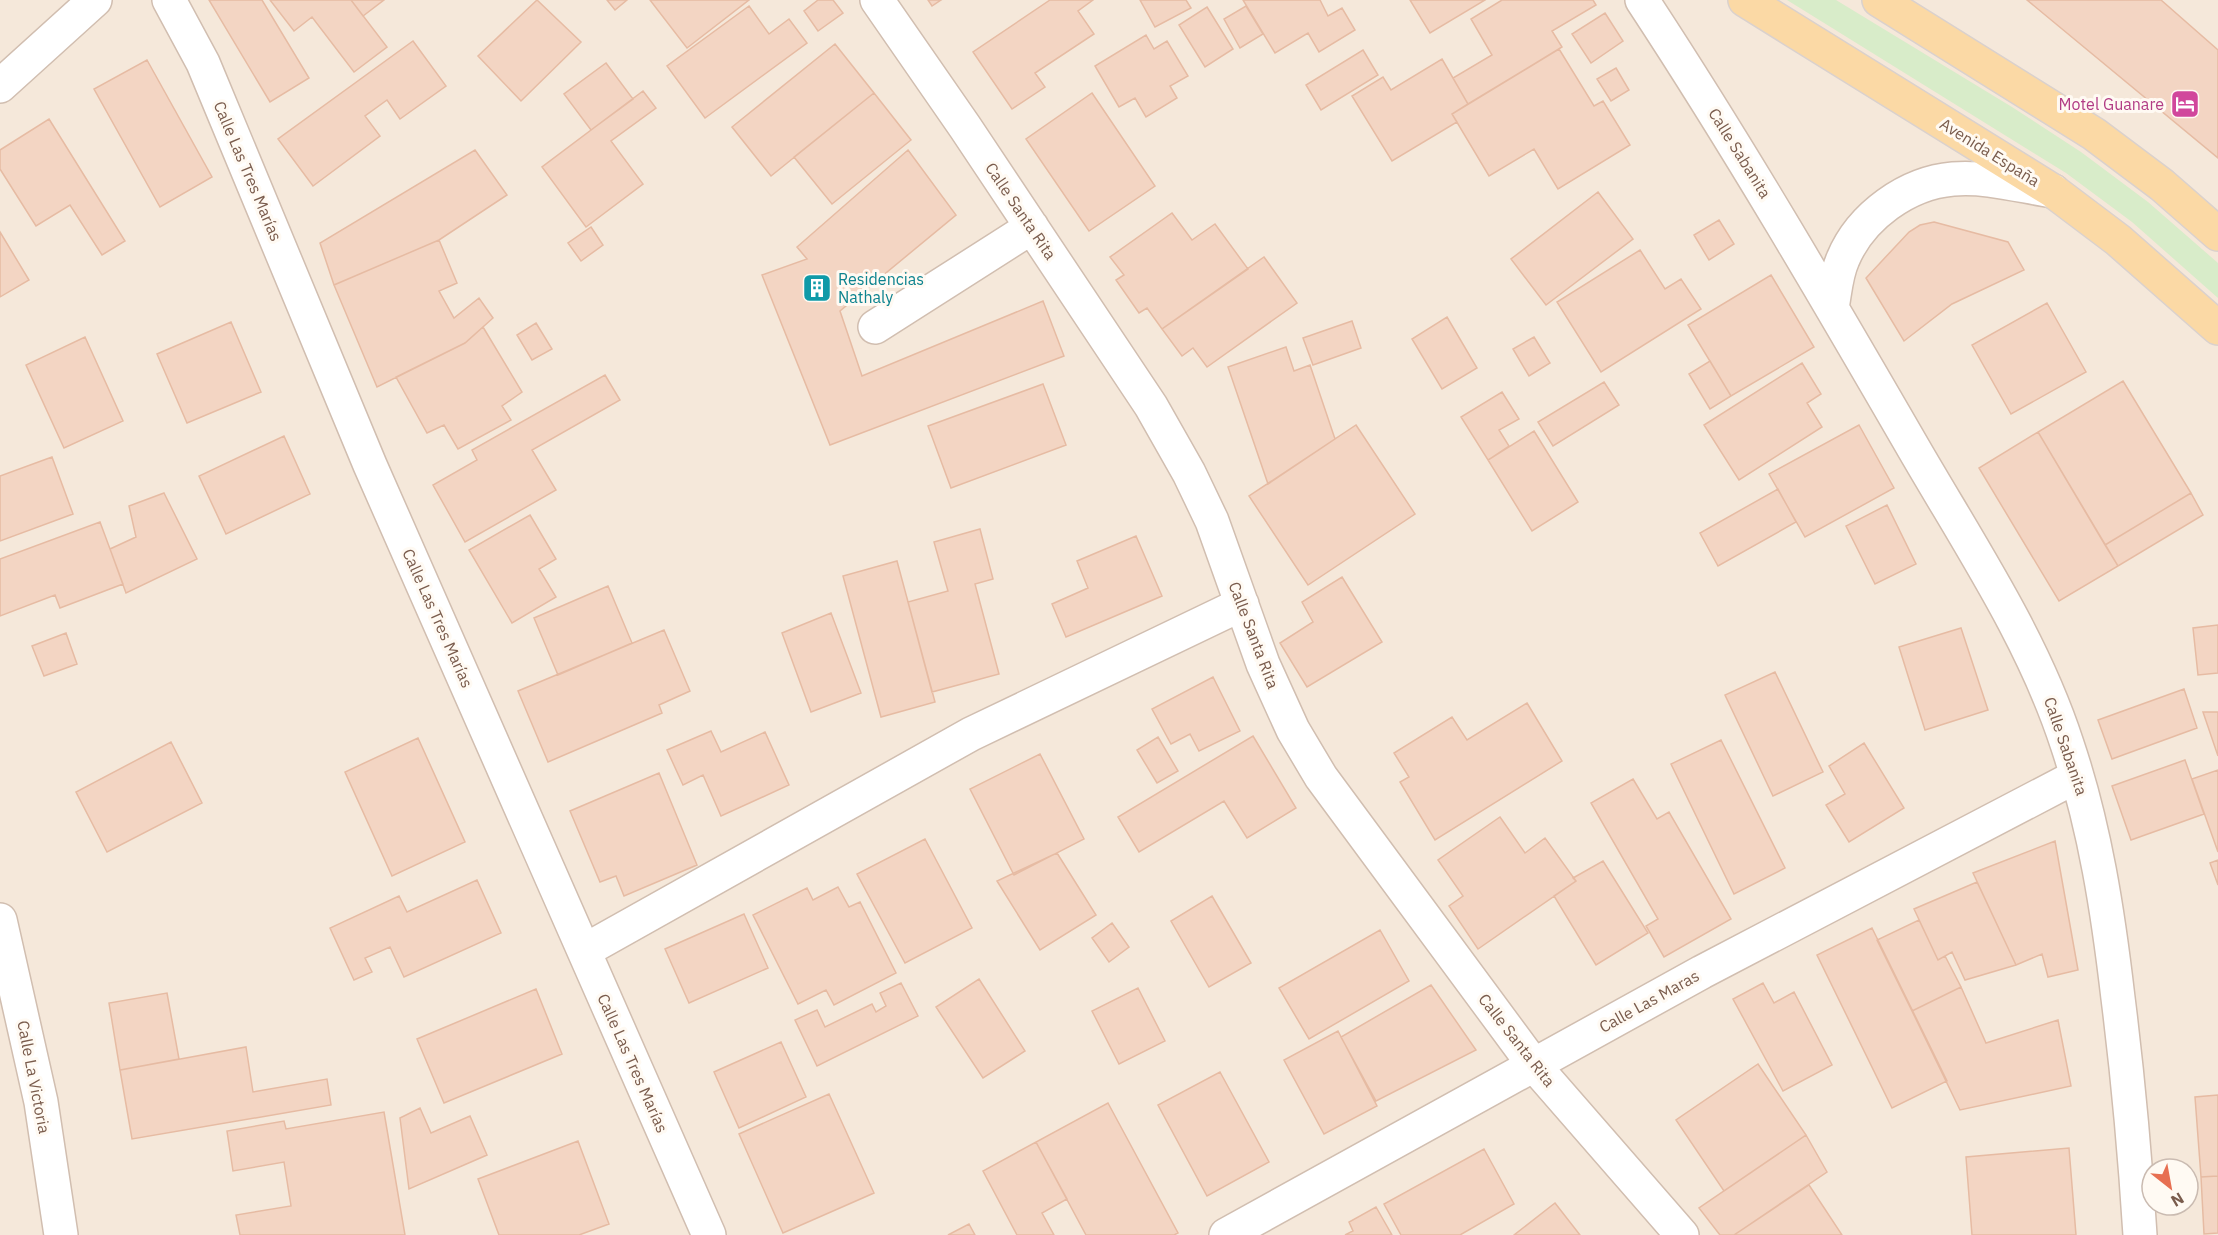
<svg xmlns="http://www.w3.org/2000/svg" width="2218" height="1235" font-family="'IBM Plex Sans',sans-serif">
	<rect width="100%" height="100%" fill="#fdf6ec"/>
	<!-- residential -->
	<path fill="#f5e8da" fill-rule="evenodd" d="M0 0H2218V1235H0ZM2152 1169H2188V1205H2152Z"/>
	<!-- green -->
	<path fill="#d8ecc9" d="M1787 0H1836L2012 107 2081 152 2148 202 2218 263V298L2132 222 2066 173Z"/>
	<!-- building -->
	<path fill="#f3d5c3" stroke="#e6bba3" stroke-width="1.5" d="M209 0H262L309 78 270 102Z
		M270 0H351L387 47 354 72 312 17 294 31Z
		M351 0H384L363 16Z
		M537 0 581 42 521 101 478 56Z
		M607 0H627L615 10Z
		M650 0H749L687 48Z
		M818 0H833L843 13 818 31 804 11Z
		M928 0H941L932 6Z
		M1050 0H1093L1078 11 1094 34 1035 73 1045 87 1012 109 973 52Z
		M1140 0H1186L1191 8 1155 27Z
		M1243 0H1320L1328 16 1342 8 1355 30 1319 52 1308 33 1275 53Z
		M1410 0H1485L1430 33Z
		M1502 0H1593L1596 5 1552 31 1562 47 1468 104 1453 78 1492 55 1471 19Z
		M2027 0H2161L2218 50V158Z
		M749 6 769 34 789 19 807 43 705 118 667 66Z
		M1246 6 1263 34 1240 48 1224 19Z
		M1207 7 1233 49 1205 67 1179 25Z
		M1605 13 1623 41 1591 63 1572 34Z
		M1146 35 1154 49 1167 41 1188 76 1170 86 1177 98 1146 117 1135 98 1119 107 1095 66Z
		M413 41 446 86 400 119 387 100 365 116 380 136 313 186 278 139Z
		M835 44 874 93 771 176 732 127Z
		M1559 49 1594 106 1603 101 1630 145 1558 189 1534 149 1489 176 1452 114Z
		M1363 50 1378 75 1321 110 1306 85Z
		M1442 59 1468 104 1452 114 1457 122 1392 161 1352 96 1383 77 1391 90Z
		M147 60 212 177 160 207 94 89Z
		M606 63 633 99 591 130 564 94Z
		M1616 68 1629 90 1611 101 1597 79Z
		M643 91 656 108 611 141 643 184 586 227 542 167Z
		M874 93 911 140 832 204 794 157Z
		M1092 93 1155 186 1089 231 1026 139Z
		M49 119 125 241 102 255 70 205 36 226 0 169V150Z
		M475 150 507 195 439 240 334 285 320 243Z
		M908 150 956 215 840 311 862 376 1043 301 1064 356 830 445 762 275 807 259 797 247Z
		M1598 192 1633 239 1546 305 1511 259Z
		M1172 213 1192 240 1215 224 1248 269 1162 329 1147 308 1139 313 1116 280 1124 275 1110 257Z
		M1719 220 1734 244 1709 260 1694 235Z
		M1934 222 2008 242 2024 270 1952 304 1904 341 1866 278 1909 232 1920 225Z
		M591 227 603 245 581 261 568 243Z
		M0 232 29 280 0 297Z
		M439 240 457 283 439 291 454 318 479 298 493 318 465 343 377 387 334 285Z
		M1640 250 1665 289 1681 279 1701 309 1601 372 1557 302Z
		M1264 257 1297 303 1207 367 1193 348 1182 356 1162 329Z
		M1771 275 1814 347 1731 396 1688 325Z
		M2047 303 2086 372 2011 414 1972 345Z
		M1447 317 1477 368 1442 389 1412 339Z
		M1352 321 1361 348 1313 365 1303 338Z
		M231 322 261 392 187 423 157 354Z
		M536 323 552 349 532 360 517 335Z
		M483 327 522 392 502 406 511 420 458 449 444 425 427 433 396 377 465 343Z
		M85 337 123 421 64 448 26 365Z
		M1534 337 1550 363 1529 376 1513 349Z
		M1286 347 1294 371 1310 365 1335 439 1268 484 1228 367Z
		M1710 361 1731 396 1710 409 1689 374Z
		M1802 363 1821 394 1807 403 1822 427 1739 480 1704 425Z
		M605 375 620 400 532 450 556 490 465 542 433 485 477 460 472 450Z
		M2123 381 2191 493 2105 545 2038 432Z
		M1604 382 1619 405 1553 446 1538 422Z
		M1043 384 1066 445 951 488 928 426Z
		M1502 392 1519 419 1499 430 1509 446 1488 460 1461 417Z
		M1356 425 1415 514 1308 585 1249 496Z
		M1859 425 1894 488 1805 537 1769 474Z
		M1534 431 1578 502 1532 531 1488 460Z
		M2038 432 2118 566 2059 601 1979 468Z
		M284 436 310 494 226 534 199 476Z
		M52 457 73 514 0 541V476Z
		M1778 489 1796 522 1718 566 1700 533Z
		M164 493 197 559 126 593 110 549 136 537 129 506Z
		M2191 493 2203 515 2118 566 2105 545Z
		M1887 505 1916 564 1875 584 1846 526Z
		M530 515 556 559 539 569 556 597 512 623 469 550Z
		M100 522 123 584 60 608 55 595 0 616V559Z
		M980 529 993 579 975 584 999 674 932 692 908 602 948 591 934 542Z
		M1136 536 1162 596 1066 637 1052 604 1088 588 1077 561Z
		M897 561 935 702 881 717 843 576Z
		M1342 577 1382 642 1307 687 1280 643 1313 622 1302 602Z
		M608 586 632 643 558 675 534 618Z
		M831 613 861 693 811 712 782 633Z
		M2218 625V673L2198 675 2193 628Z
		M1961 628 1988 710 1925 730 1899 647Z
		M664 630 690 691 659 705 662 713 548 762 518 691Z
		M66 633 77 664 44 676 32 646Z
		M1775 672 1823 772 1773 796 1725 695Z
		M1213 677 1240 731 1199 751 1190 734 1171 744 1152 709Z
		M2184 689 2197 728 2112 759 2098 720Z
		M1527 703 1562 761 1435 840 1400 782 1409 777 1394 753 1452 717 1467 740Z
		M2203 712H2218V756Z
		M711 731 721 752 765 732 789 785 721 816 703 775 683 785 667 750Z
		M1253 736 1296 808 1247 838 1224 801 1139 852 1118 817Z
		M1158 737 1178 771 1157 783 1137 750Z
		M418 738 465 842 392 876 345 772Z
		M1721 740 1785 868 1734 894 1671 764Z
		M171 742 202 803 107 852 76 792Z
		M1864 743 1904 808 1849 842 1826 805 1845 794 1829 766Z
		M1040 754 1084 839 1014 875 970 789Z
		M2185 760 2204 814 2131 840 2112 786Z
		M2218 770V852L2192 779Z
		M659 773 697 865 624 896 616 876 600 882 570 811Z
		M1633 779 1657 819 1669 812 1731 919 1664 957 1646 926 1658 919 1591 803Z
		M1500 817 1525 853 1545 838 1576 881 1478 949 1449 906 1463 896 1438 860Z
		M925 839 972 928 905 963 857 874Z
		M2055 841 2078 970 2048 977 2042 954 2016 965 1973 873Z
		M1057 853 1096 915 1040 950 997 881Z
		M2218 860V885L2210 863Z
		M1603 861 1648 933 1596 965 1554 896 1576 881 1573 878Z
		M477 880 501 933 404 977 390 947 365 958 372 972 354 980 330 928 399 896 407 912Z
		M1977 882 2016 965 1965 980 1952 952 1938 960 1914 909Z
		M838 887 849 907 860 902 896 973 834 1005 826 990 798 1004 753 915 807 888 813 900Z
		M1212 896 1251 963 1209 987 1171 921Z
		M744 914 768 968 689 1003 665 949Z
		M1919 920 1938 960 1945 956 1961 987 1912 1011 1877 940Z
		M1112 923 1129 947 1109 962 1092 938Z
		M1872 928 1947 1081 1892 1108 1817 955Z
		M1380 930 1409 981 1309 1039 1279 988Z
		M979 979 1025 1051 983 1078 936 1007Z
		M901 983 918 1016 817 1066 795 1020 817 1010 825 1027 872 1004 876 1012 886 1006 880 993Z
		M1763 983 1774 1003 1794 992 1832 1065 1783 1091 1733 999Z
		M1431 985 1476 1050 1376 1101 1341 1037Z
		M1961 987 1986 1043 2058 1020 2071 1086 1960 1110 1912 1011Z
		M1138 988 1165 1041 1119 1064 1092 1011Z
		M536 989 562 1054 444 1103 417 1039Z
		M167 993 179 1059 120 1070 109 1003Z
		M1338 1031 1377 1106 1324 1134 1284 1060Z
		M781 1042 806 1097 739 1128 714 1072Z
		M246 1047 253 1092 327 1079 331 1105 132 1139 120 1070Z
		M1758 1064 1806 1135 1724 1191 1676 1120Z
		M1220 1072 1269 1162 1207 1196 1158 1105Z
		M829 1094 874 1193 783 1233 739 1134Z
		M2218 1095V1176L2201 1177 2195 1097Z
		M1108 1103 1178 1233 1174 1235H1086L1036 1142Z
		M420 1108 431 1133 470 1116 487 1155 409 1189 400 1118Z
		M384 1112 405 1235H240L236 1215 291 1206 284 1162 233 1171 227 1131 284 1121 286 1129Z
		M1806 1135 1827 1172 1734 1235H1720L1699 1208Z
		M578 1141 609 1224 579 1235H499L478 1179Z
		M1036 1142 1067 1199 1042 1213 1054 1235H1017L983 1171Z
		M2069 1148 2076 1235H1972L1966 1157Z
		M1484 1149 1514 1204 1460 1235H1401L1384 1204Z
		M2218 1176V1233L2204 1234 2201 1177Z
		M1809 1185 1842 1235H1734Z
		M1555 1203 1580 1235H1514Z
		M1376 1207 1392 1235H1345L1353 1231 1349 1222Z
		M969 1224 975 1235H948Z"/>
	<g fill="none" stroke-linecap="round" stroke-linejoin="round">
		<!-- minor casing -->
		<g stroke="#d1beb0" stroke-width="36">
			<path id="minor" d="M169 0 203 63 370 465 709 1235
				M877 0 965 127 1151 406 1189 473 1212 521 1263 664 1293 730 1321 777 1533 1064 1682 1235
				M1642 0C1738 146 1826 297 1914 449 1969 544 2033 639 2067 744 2095 827 2108 912 2118 998 2128 1077 2135 1155 2140 1235
				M0 86 95 0
				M1832 308C1835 292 1836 274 1843 259 1861 216 1907 183 1953 179 1986 176 2020 186 2053 191
				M875 327 1032 227
				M0 920 41 1102 61 1235
				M584 951 971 734 1242 604
				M1226 1235 1702 972 2077 776"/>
		</g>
		<!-- major casing -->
		<g stroke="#dad1cd" stroke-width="36">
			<path id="major" d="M1745 0 2053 191 2118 240 2218 328
				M1879 0 2094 134 2162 185 2218 234"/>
		</g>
		<!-- minor -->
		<use href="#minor" stroke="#fff" stroke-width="33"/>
		<!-- major -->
		<use href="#major" stroke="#fbd9a5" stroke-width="33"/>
	</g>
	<!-- icons -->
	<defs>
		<g id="hotel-square" transform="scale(1.5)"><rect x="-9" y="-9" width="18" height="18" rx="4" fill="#d1479c" stroke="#fffaf3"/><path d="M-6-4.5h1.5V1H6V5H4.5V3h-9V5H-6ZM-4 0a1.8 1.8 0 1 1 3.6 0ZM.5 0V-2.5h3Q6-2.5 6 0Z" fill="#fff"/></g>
		<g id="building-square" transform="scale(1.5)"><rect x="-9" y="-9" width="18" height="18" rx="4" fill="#0f9aa8" stroke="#fffaf3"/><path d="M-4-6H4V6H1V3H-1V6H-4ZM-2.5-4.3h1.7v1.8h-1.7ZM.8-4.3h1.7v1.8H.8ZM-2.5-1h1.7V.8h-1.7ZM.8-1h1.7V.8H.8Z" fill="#fff"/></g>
	</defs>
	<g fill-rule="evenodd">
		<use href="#hotel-square" x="2185" y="104"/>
		<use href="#building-square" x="817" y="288"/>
	</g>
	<g text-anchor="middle" stroke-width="6" stroke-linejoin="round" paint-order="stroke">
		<!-- hotel labels -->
		<g font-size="16" fill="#b23c85" stroke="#fffaf3" text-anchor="end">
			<text x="2164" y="110">Motel Guanare</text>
		</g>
		<!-- street labels -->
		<g font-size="16" fill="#7a5c4d" stroke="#fffaf3">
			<text transform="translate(1990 152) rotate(32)" y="6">Avenida España</text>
			<text transform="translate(1740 153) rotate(58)" y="6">Calle Sabanita</text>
			<text transform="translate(248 171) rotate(67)" y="6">Calle Las Tres Marías</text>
			<text transform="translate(1021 211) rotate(56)" y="6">Calle Santa Rita</text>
			<text transform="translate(438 618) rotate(66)" y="6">Calle Las Tres Marías</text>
			<text transform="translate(1254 635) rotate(69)" y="6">Calle Santa Rita</text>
			<text transform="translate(2066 746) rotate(71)" y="6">Calle Sabanita</text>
			<text transform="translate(1649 1001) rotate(-29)" y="6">Calle Las Maras</text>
			<text transform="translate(1517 1040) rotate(52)" y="6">Calle Santa Rita</text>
			<text transform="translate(633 1063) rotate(66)" y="6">Calle Las Tres Marías</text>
			<text transform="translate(34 1077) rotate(79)" y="6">Calle La Victoria</text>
		</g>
		<!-- culture labels -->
		<g font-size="16" fill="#0d838f" stroke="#fffaf3" text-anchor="start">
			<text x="838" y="285">Residencias<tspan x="838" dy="18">Nathaly</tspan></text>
		</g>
	</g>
	<!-- north arrow -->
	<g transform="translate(2170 1187) rotate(149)"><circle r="28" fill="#fffaf3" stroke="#cabbb1" stroke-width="1.5"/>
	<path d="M0-4.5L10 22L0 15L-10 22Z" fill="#e76f51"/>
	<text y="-9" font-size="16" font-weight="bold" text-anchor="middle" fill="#7a5c4d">N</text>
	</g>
</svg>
